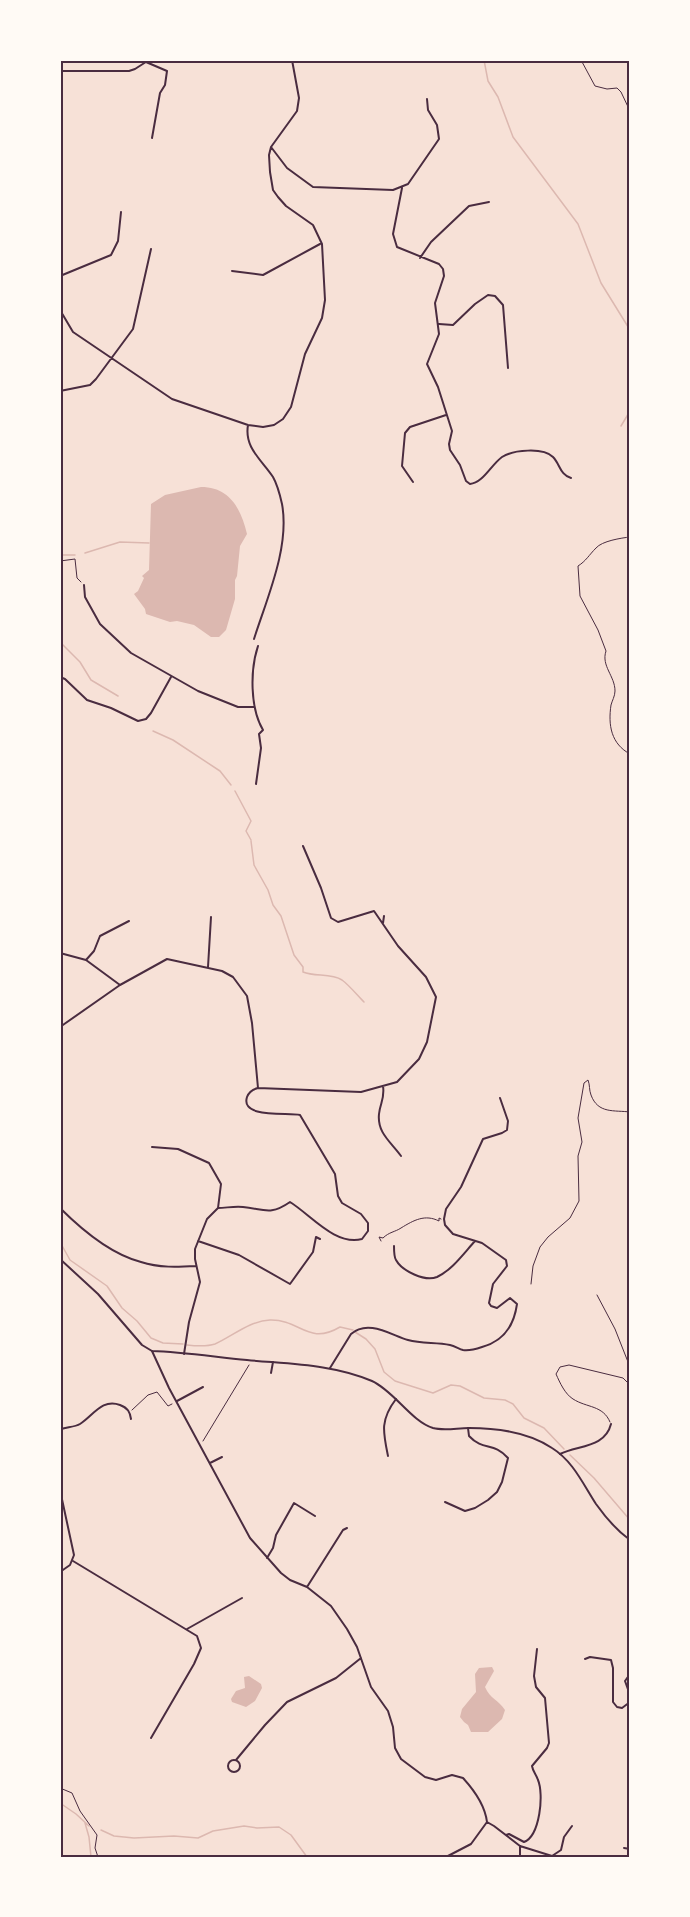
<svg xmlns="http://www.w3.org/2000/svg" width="690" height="1917" font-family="'Crimson Pro',serif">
	<rect width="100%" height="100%" fill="#f7e1d7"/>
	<!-- water -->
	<path fill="#dcb8b0" d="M201 487C230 487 241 509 247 534L240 546 237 576 235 580V599L226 630 219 637H211L194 625 177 621 170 622 146 614 145 609 134 594 138 591 144 578 142 576 149 570 151 504 165 495Z
		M492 1667 494 1671 485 1687C490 1699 499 1700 505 1710L502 1719 488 1732H471L468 1725 464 1722 460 1717 462 1709 476 1692 475 1674 479 1668Z
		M249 1676 261 1684 262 1688 255 1701 246 1707 232 1702 231 1699 236 1691 245 1688 244 1677Z"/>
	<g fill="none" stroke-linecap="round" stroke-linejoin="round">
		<!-- stream -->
		<path stroke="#dcb8b0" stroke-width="1.5" d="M484 60 488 81 498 97 513 137 578 224 601 283 630 330
			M621 426 630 411
			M85 553 120 542 149 543
			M60 555H75
			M60 642 80 662 91 680 118 696
			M153 731 173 740 220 771 231 785
			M235 791 251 821 246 831 251 840
			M251 841 254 865 268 890 273 905 281 916 294 955 303 967V972C315 977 331 973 342 980 349 985 358 996 364 1002
			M60 1242 70 1260 107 1286 122 1308 137 1321 151 1338 163 1343 183 1344
			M355 1332 366 1339 375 1349 384 1372 395 1381 433 1393 451 1385 460 1386 484 1398 505 1400 513 1404 524 1418 544 1428 564 1449
			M187 1345C196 1346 206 1347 215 1344 233 1336 249 1321 270 1320 300 1319 308 1346 340 1327L353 1330
			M570 1455 594 1478 630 1520
			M60 1803 76 1814 89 1826
			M85 1823 89 1837 91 1857
			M101 1830 114 1836 134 1838 174 1836 198 1838 213 1831 244 1826 257 1828 279 1827 291 1835 307 1857"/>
		<!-- path -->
		<path stroke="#4a2c40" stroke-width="1" d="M581 60 595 86 607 89 617 88 621 92 630 111
			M630 537C621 538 602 541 596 548 589 555 586 561 578 566L580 596 598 630 606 651C601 666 615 676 615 691 615 696 612 701 611 705 608 725 611 744 630 754
			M60 561 75 559 77 578 81 582
			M381 1241 379 1237 383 1238C389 1232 395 1232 401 1228 414 1220 425 1214 439 1221V1218L441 1219
			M531 1284 533 1266 540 1247 548 1237 570 1218 579 1201 578 1156 582 1142 578 1118 584 1083 588 1080C590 1085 589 1090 591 1095 598 1114 614 1110 630 1112
			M132 1410 148 1395 157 1392 168 1406 172 1404
			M203 1441 249 1365
			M60 1788 72 1793 80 1811 97 1835 95 1848 98 1857"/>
		<!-- service -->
		<path stroke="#4a2c40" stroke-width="1" d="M597 1295 615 1329 630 1367
			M610 1422C603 1405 587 1408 573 1399 565 1394 560 1383 556 1374L560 1367 569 1365 623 1378 630 1385"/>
		<!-- minor -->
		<path stroke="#4a2c40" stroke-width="2" d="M146 62 167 71 165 85 160 93 152 138
			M60 71H129L135 69 149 60
			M271 147 287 168 313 187 393 190 408 184 439 139 437 125 428 110 427 99
			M402 188 393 234 397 247 439 264 443 269 444 276 435 303 439 334 427 364 438 387 452 431 449 444 450 450 460 465 466 481 470 484C483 483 491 465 502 457 513 450 543 447 553 457 560 464 560 475 571 478
			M420 258 431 242 469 206 489 202
			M232 271 263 275 320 244
			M60 276 111 255 118 241 121 212
			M60 310 73 332 172 399 248 425 263 427 274 425 283 419 291 407 305 354 322 318 325 300 322 244 313 225 286 206 278 197 273 190 270 172 269 155 271 147 297 111 299 98 292 60
			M439 324 453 325 475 304 488 295 495 296 503 305 508 368
			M60 391 90 385 96 379 133 329 151 249
			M248 425C244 448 262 460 273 477 277 484 280 495 282 504 290 547 267 598 254 639
			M413 482 402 466 405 433 410 427 446 415
			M84 585 85 597 100 624 131 653 198 691 238 707H254
			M60 677 65 679 87 700 111 708 138 721 146 719 151 713 171 677
			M256 784 261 748 259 734 263 730C250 708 250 670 258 646
			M383 923 384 916
			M60 953 86 960 120 985
			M86 960 94 951 100 936 129 921
			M208 967 211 917
			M60 1027 120 985 167 959 222 971 233 977 247 996 252 1023 258 1088
			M383 1086C385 1099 380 1103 379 1114 377 1133 391 1142 401 1156
			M258 1088 361 1092 397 1082 419 1059 427 1042 436 997 426 977 398 946 374 911 338 922 331 918 321 888 303 846
			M152 1147 178 1149 209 1163 221 1184 218 1208 207 1219 195 1249V1259L200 1282 189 1322 184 1354
			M60 1208C82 1230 110 1254 141 1262 159 1268 178 1267 196 1266
			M218 1208C226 1208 234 1206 243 1207 264 1209 270 1216 290 1202 311 1215 335 1246 362 1239L368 1231V1223L361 1214 342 1203 338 1196 335 1174 300 1115C289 1112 240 1119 247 1097 249 1092 254 1089 258 1088
			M198 1241 239 1255 290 1284 313 1252 316 1237 320 1239
			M394 1246C394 1250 394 1257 396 1260 402 1271 425 1282 437 1277 452 1270 464 1253 475 1241
			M60 1318 62 1316
			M152 1351 169 1388 250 1538 281 1573 290 1580 307 1587 331 1606 347 1629 357 1647 371 1687 388 1711 393 1727 395 1748 401 1759 425 1777 436 1780 452 1775 463 1778C474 1790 485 1805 487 1822L471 1844 446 1857
			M330 1368 351 1334C368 1319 391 1335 408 1340 422 1344 436 1342 450 1345 455 1346 459 1349 463 1350 469 1351 476 1349 482 1347 504 1341 514 1326 517 1304L510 1298 497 1308 491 1306 489 1303 493 1284 507 1266 506 1260 482 1243 453 1234 445 1225 444 1219 446 1209 461 1187 483 1139 502 1133 507 1130 508 1121 500 1098
			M271 1373 273 1362
			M177 1401 203 1387
			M61 1429C67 1427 75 1427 80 1424 93 1416 102 1398 120 1405 128 1408 130 1412 131 1419
			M560 1454C578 1445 605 1448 611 1424
			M388 1456C383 1432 380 1420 396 1399
			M210 1463 222 1457
			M445 1502 465 1511 475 1508 488 1500 497 1492 502 1482 508 1458C493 1441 484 1452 469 1436L468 1428
			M630 1550V1552
			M267 1558 273 1548 276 1535 294 1503 315 1516
			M73 1561 197 1636 201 1648 194 1664 151 1738
			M307 1587 343 1530 347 1528
			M187 1629 242 1598
			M585 1659 590 1657 611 1660 613 1668V1702L617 1707 622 1708 630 1702
			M630 1674 625 1681 630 1695
			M236 1760 265 1725 287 1702 336 1678 361 1658
			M228 1766a6 6 0 1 1 12 0a6 6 0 1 1-12 0Z
			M487 1822 494 1826 520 1846 552 1856 561 1850 564 1837 572 1826
			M506 1835 509 1834 524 1842C540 1836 544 1794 538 1780 536 1774 533 1772 532 1766L547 1748 549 1743 545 1698 536 1687 534 1676 537 1649
			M520 1846V1857
			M624 1848 630 1849"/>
		<!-- tertiary -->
		<path stroke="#4a2c40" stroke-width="2" d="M60 1259 98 1294 142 1345 152 1351C183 1352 215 1357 247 1360 288 1364 333 1364 372 1381 394 1391 411 1421 433 1428 444 1431 457 1428 469 1428 496 1428 528 1432 552 1448 573 1461 583 1484 596 1504 606 1518 616 1530 630 1540
			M60 1383V1490L74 1555 70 1565 60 1572"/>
	</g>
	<!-- border -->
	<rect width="690" height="1917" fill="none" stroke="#fffaf5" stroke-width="123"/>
	<rect x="62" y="62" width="566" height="1794" fill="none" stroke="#4a2c40" stroke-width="2"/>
</svg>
